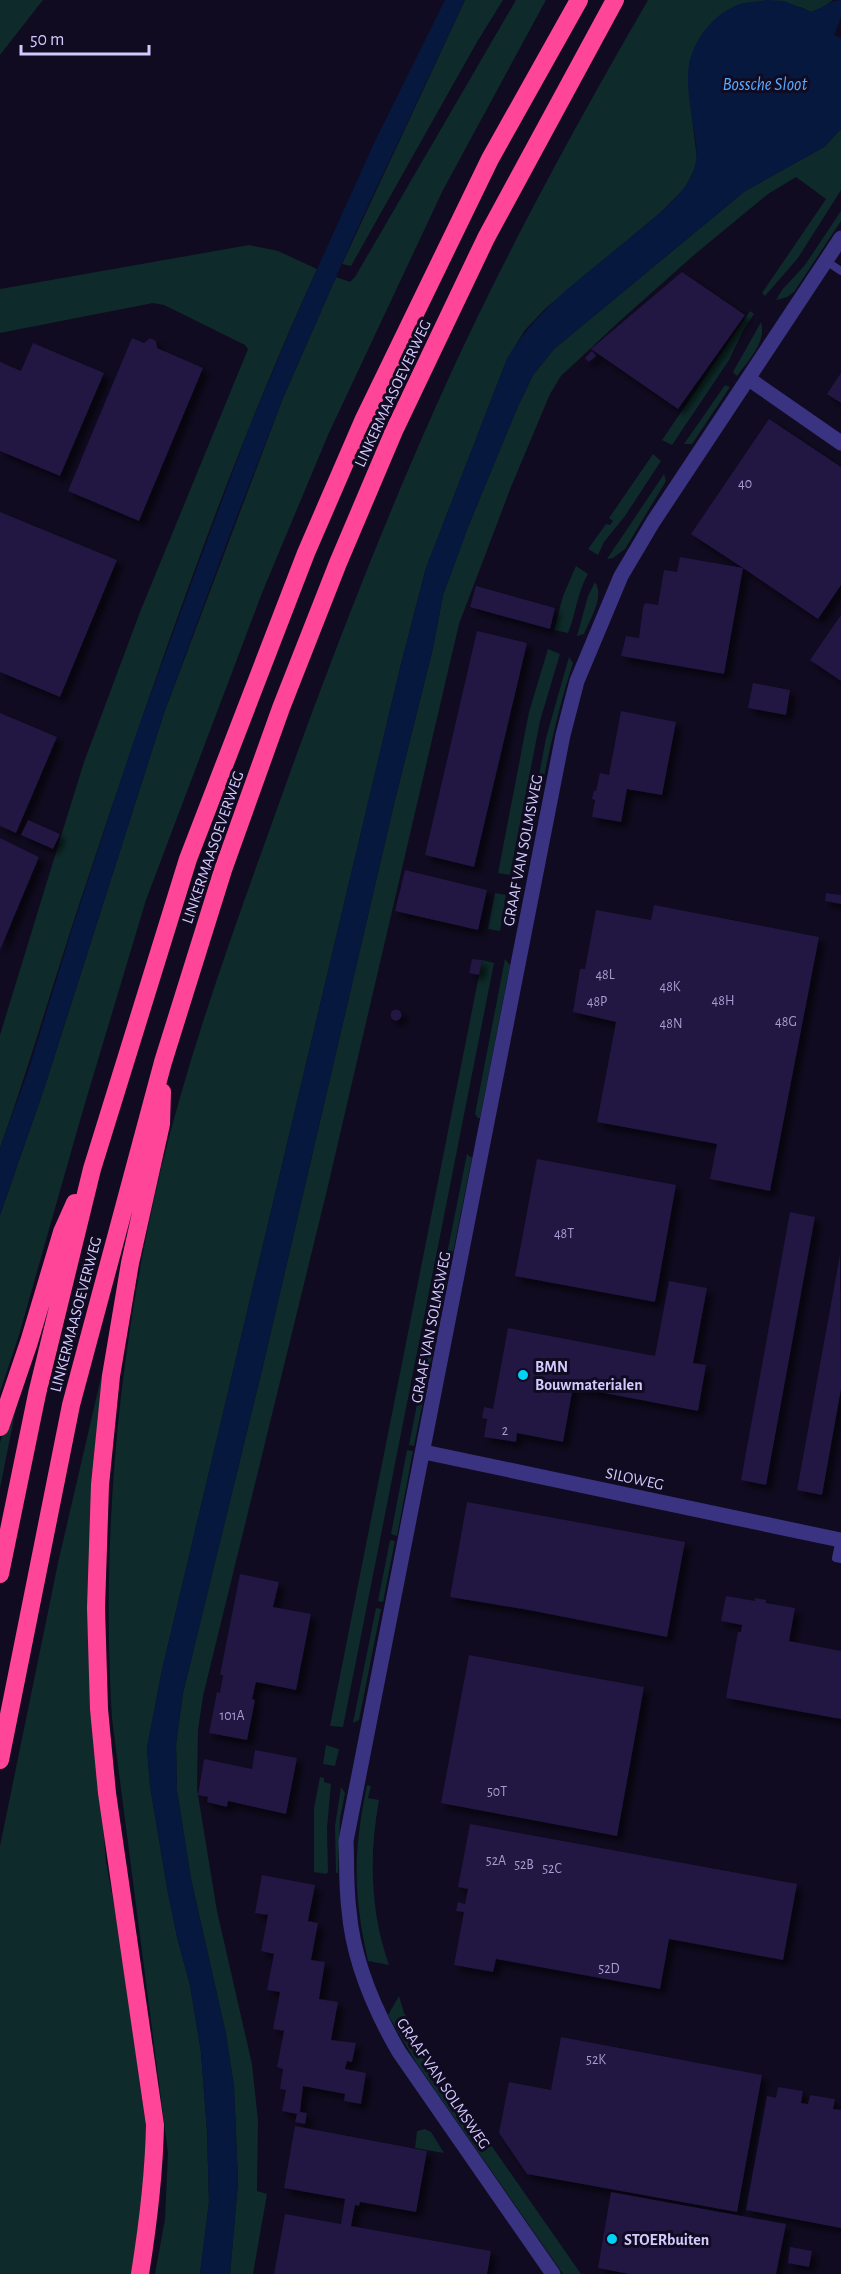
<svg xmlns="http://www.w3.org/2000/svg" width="841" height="2274" font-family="'Alegreya Sans',sans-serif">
	<defs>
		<filter id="shadow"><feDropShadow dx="5.5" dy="5.5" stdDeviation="3" flood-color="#0009"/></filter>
	</defs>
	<rect width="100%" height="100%" fill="#100b20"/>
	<!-- green -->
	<path fill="#0e2a2a" d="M0 0H43L0 55Z
		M465 0H503L477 42 351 266 342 264Z
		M516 0H546L443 190 328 435 262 593 146 900 83 1110 19 1335 0 1392V1215L44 1089 164 713 283 398 336 277 350 282 355 277Z
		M648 0H833L822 8 811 12 800 7 743 4 723 13 711 24 689 64V93L697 159 694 170 685 188 660 213 545 309 525 330 507 359 426 568 401 664 162 1670 147 1748 150 1786 168 1893 178 1941 190 1985 201 2052 207 2131 209 2202 200 2274H155L165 2219 168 2153 112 1719C101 1537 118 1351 160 1173 192 1040 241 910 287 781 337 643 390 506 451 373 510 245 578 121 648 0Z
		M841 129V190L798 258 765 296 762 293 826 199 796 177 768 194 694 255 622 319 561 376 550 394 511 487 459 624 327 1190 203 1696 198 1730 197 1789 217 1911 252 2064 258 2121 257 2191 267 2194 253 2274H230L238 2182 234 2087 226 2034 191 1879 177 1791 176 1744 183 1693 262 1370 394 804 433 648 443 595 468 527 518 406 533 375 554 349 745 191 824 147Z
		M841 211V221L794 292 787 297 776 300 782 290 805 265Z
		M249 245 278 251 317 269C222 477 149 695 77 911 51 990 28 1070 0 1148V1035L49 875 84 762 140 612 248 349 245 345 164 305 153 303 0 333V289Z
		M750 311 754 314 744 329 729 360 672 445 662 440Z
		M761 322C767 342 748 361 737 376L733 372Z
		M725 385 730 387 692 444H684Z
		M653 454 661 461 625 516 604 542 598 555 588 549 606 524 610 525 613 521 609 518Z
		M664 474 666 481 625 549 613 558 607 559Z
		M576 566 588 574C577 593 576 614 568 633L554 630 563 596Z
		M595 582C605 597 590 619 584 634L577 636 588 596Z
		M548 649 560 654 540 721 510 875 498 873 529 712Z
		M569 657 573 663C551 730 539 802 526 872L520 877 546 738Z
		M495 893 506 895 500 931 488 929Z
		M505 959 510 965 480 1118H478L475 1114Z
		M482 960 494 963 343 1727 330 1726Z
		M467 1154 472 1158 441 1312 436 1309Z
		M435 1320 439 1321 414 1446 409 1445 432 1327Z
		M112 1330 96 1742 106 1861 120 1939 147 2134 136 2274H0V1846L58 1563Z
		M21 1383 0 1488V1442Z
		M407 1450 413 1451 397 1536 391 1534Z
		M390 1540 395 1541 383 1602 378 1601Z
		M376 1608 381 1609 359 1720 353 1723Z
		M326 1745 339 1749 335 1766 323 1764Z
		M320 1777 324 1778V1782L331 1784 327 1828 328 1872 326 1874 314 1872V1808Z
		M367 1785 371 1786 368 1798 379 1800C369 1855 370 1911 389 1965L368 1961C353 1893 353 1853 367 1785Z
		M341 1787 345 1793 340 1819 338 1873H336L335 1826Z
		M399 1996 404 2013 422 2046 581 2274H563L417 2064 388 2015Z
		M425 2129 431 2132 444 2153 415 2148 417 2131Z"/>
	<!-- water -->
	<path fill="#06183e" d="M445 0H465L358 227 283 398 227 542 164 713 44 1089 0 1215V1148L29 1069 71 932 133 743 189 589 252 420 304 298 375 141Z
		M767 0 784 1 811 12C821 9 830 0 841 0V17L834 35 841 38V129L824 147 745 191 554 349 533 375 518 406 468 527 443 595 433 648 394 804 262 1370 183 1693 176 1744 177 1791 191 1879 226 2034 234 2087 238 2182 230 2274H200L209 2202 207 2131 201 2052 190 1985 178 1941 168 1893 150 1786 147 1748 162 1670 401 664 426 568 507 359C538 306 591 271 637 232 658 215 681 198 693 173 700 157 695 137 692 119 690 102 686 82 689 65 694 37 717 10 744 3 752 2 760 1 767 0Z"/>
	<!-- building -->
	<path fill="#211642" filter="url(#shadow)" d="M682 272 745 315 678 409 591 349Z
		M132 338 144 343 150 338 156 341 157 348 203 368 139 521 68 491Z
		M33 343 104 373 60 476 0 451V362L21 371Z
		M592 351 596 356 589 362 585 358Z
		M841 373V403L827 394Z
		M769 419 841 467V585L818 619 743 568 724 674 621 656 626 636 639 638 643 608 645 603 658 605 664 570 677 572 680 557 743 568 691 534Z
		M0 512 117 560 60 697 0 672Z
		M476 586 555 608 550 629 470 607Z
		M841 615V681L810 660Z
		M477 631 527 643 474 867 425 855Z
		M753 683 790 690 786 715 748 708Z
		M621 711 676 722 662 795 627 789 621 822 592 817 595 800 592 799 594 790 596 791 600 773 609 775Z
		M0 713 57 737 16 833 0 826Z
		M28 820 60 834 53 849 21 835Z
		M0 838 39 857 0 950Z
		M405 870 487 890 478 930 395 911Z
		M826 893 841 895V904L825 901Z
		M654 905 819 937 770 1191 710 1179 717 1144 597 1122 616 1022 573 1012 580 969H585L596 910 651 920Z
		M472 959 482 960 479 975 469 973Z
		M390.5 1015a5.5 5.5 0 1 1 11 0a5.5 5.5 0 1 1-11 0Z
		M537 1159 676 1185 655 1302 515 1276Z
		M790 1212 815 1217 766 1485 741 1480Z
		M840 1255 841 1389 822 1495 797 1490Z
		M669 1281 707 1288 693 1363 706 1365 698 1411 573 1387 563 1442 517 1433 516 1442 484 1437 487 1419 482 1418 484 1407 493 1409 508 1328 655 1356Z
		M467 1502 685 1542 667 1637 523 1609 450 1597Z
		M240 1574 279 1582 273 1607 311 1614 296 1690 256 1682 252 1699 255 1700 247 1740 209 1733 217 1692 220 1693 223 1675H220Z
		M726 1596 755 1601V1598L766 1600V1603L795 1608 789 1641 841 1651V1719L726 1698 738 1632H741L742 1625 721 1621Z
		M469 1655 644 1687 617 1836 441 1803Z
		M255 1750 297 1758 286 1814 228 1801 227 1807 207 1802 208 1797 198 1795 204 1759 252 1769Z
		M470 1824 797 1884 783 1960 669 1939 660 1989 496 1959 493 1972 454 1965 464 1912 456 1911 458 1902 465 1904 468 1889 458 1887Z
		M262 1875 315 1885 308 1921 318 1923 311 1960 325 1962 319 1999 338 2002 331 2040 356 2043 352 2062 347 2061 345 2069 366 2073 361 2104 344 2101 345 2094 303 2086 300 2112 307 2113 305 2124 295 2122 297 2114 282 2111 286 2090 280 2089 283 2069 277 2067 284 2031 273 2029 280 1992 267 1990 274 1954 261 1951 268 1915 255 1913Z
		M561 2037 762 2075 737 2212 527 2174 499 2133 509 2082 551 2090Z
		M778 2087 803 2091 801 2103 808 2104 810 2095 835 2099 833 2109 841 2110V2228L746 2210 767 2096 776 2098Z
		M295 2126 427 2151 416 2212 360 2202 359 2206 355 2205 351 2226 491 2251 487 2274H274L285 2214 341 2224 345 2199 284 2188Z
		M611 2192 786 2224 776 2274H629L598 2268Z
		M790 2247 812 2251 809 2267 788 2263Z"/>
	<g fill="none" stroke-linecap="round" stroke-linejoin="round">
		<!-- service -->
		<path stroke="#393382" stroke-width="8" d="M826 261 841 271
			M840 1539 836 1558 841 1559"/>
		<!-- minor -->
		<path stroke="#393382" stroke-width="15" d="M749 379 841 443
			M424 1452 840 1540
			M553 2274 399 2052C374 2009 353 1960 349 1910 346 1887 347 1864 346 1841L563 735 577 681 621 576 653 522 841 238"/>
		<!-- motorway -->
		<path stroke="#ff4597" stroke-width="18" d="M0 1427 29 1342 62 1232 75 1203
			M0 1574 37 1394 92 1169 188 859 306 553 363 421 490 159 579 0
			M0 1760 71 1405 163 1062 223 870 281 708 338 563 394 431 486 238 615 0
			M140 2274C148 2224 154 2176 155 2125L107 1793 99 1709 96 1608 100 1485 111 1376 130 1263 161 1124 162 1092"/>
	</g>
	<!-- markers -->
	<g fill="#00d3f5" stroke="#100b20" stroke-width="2">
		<circle cx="523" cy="1375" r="6"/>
		<circle cx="612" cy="2239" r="6"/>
	</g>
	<g text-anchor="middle" stroke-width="6" stroke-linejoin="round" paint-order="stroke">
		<!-- number labels -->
		<g font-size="14" fill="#a69dd0">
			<text x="745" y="488">40</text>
			<text x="605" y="979">48L</text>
			<text x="670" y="991">48K</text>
			<text x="723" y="1005">48H</text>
			<text x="597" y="1006">48P</text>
			<text x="786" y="1026">48G</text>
			<text x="671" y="1028">48N</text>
			<text x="564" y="1238">48T</text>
			<text x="505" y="1435">2</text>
			<text x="232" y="1720">101A</text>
			<text x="497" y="1796">50T</text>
			<text x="496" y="1865">52A</text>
			<text x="524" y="1869">52B</text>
			<text x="552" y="1873">52C</text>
			<text x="609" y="1973">52D</text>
			<text x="596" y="2064">52K</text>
		</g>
		<!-- street labels -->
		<g font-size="16" fill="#d2caff" stroke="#100b20">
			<text transform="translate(392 393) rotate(-65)" y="6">LINKERMAASOEVERWEG</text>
			<text transform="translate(212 847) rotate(-71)" y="6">LINKERMAASOEVERWEG</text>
			<text transform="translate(522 850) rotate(-79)" y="6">GRAAF VAN SOLMSWEG</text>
			<text transform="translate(75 1314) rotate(-75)" y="6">LINKERMAASOEVERWEG</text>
			<text transform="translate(430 1327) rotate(-79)" y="6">GRAAF VAN SOLMSWEG</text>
			<text transform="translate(635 1478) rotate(12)" y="6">SILOWEG</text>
			<text transform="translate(444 2083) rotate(56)" y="6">GRAAF VAN SOLMSWEG</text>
		</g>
		<!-- poi labels -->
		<g font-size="16" font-weight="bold" fill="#d2caff" stroke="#100b20" text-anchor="start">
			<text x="535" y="1372">BMN<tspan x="535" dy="18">Bouwmaterialen</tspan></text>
			<text x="624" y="2245">STOERbuiten</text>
		</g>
		<!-- water labels -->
		<g font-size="18" font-style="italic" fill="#58abff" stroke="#100b20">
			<text x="765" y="90">Bossche Sloot</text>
		</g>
	</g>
	<!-- scale -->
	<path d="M21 45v9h128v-9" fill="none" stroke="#d2caff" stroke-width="3"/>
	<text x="30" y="45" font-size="18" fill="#d2caff" stroke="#100b20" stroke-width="4.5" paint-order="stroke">50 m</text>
</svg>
